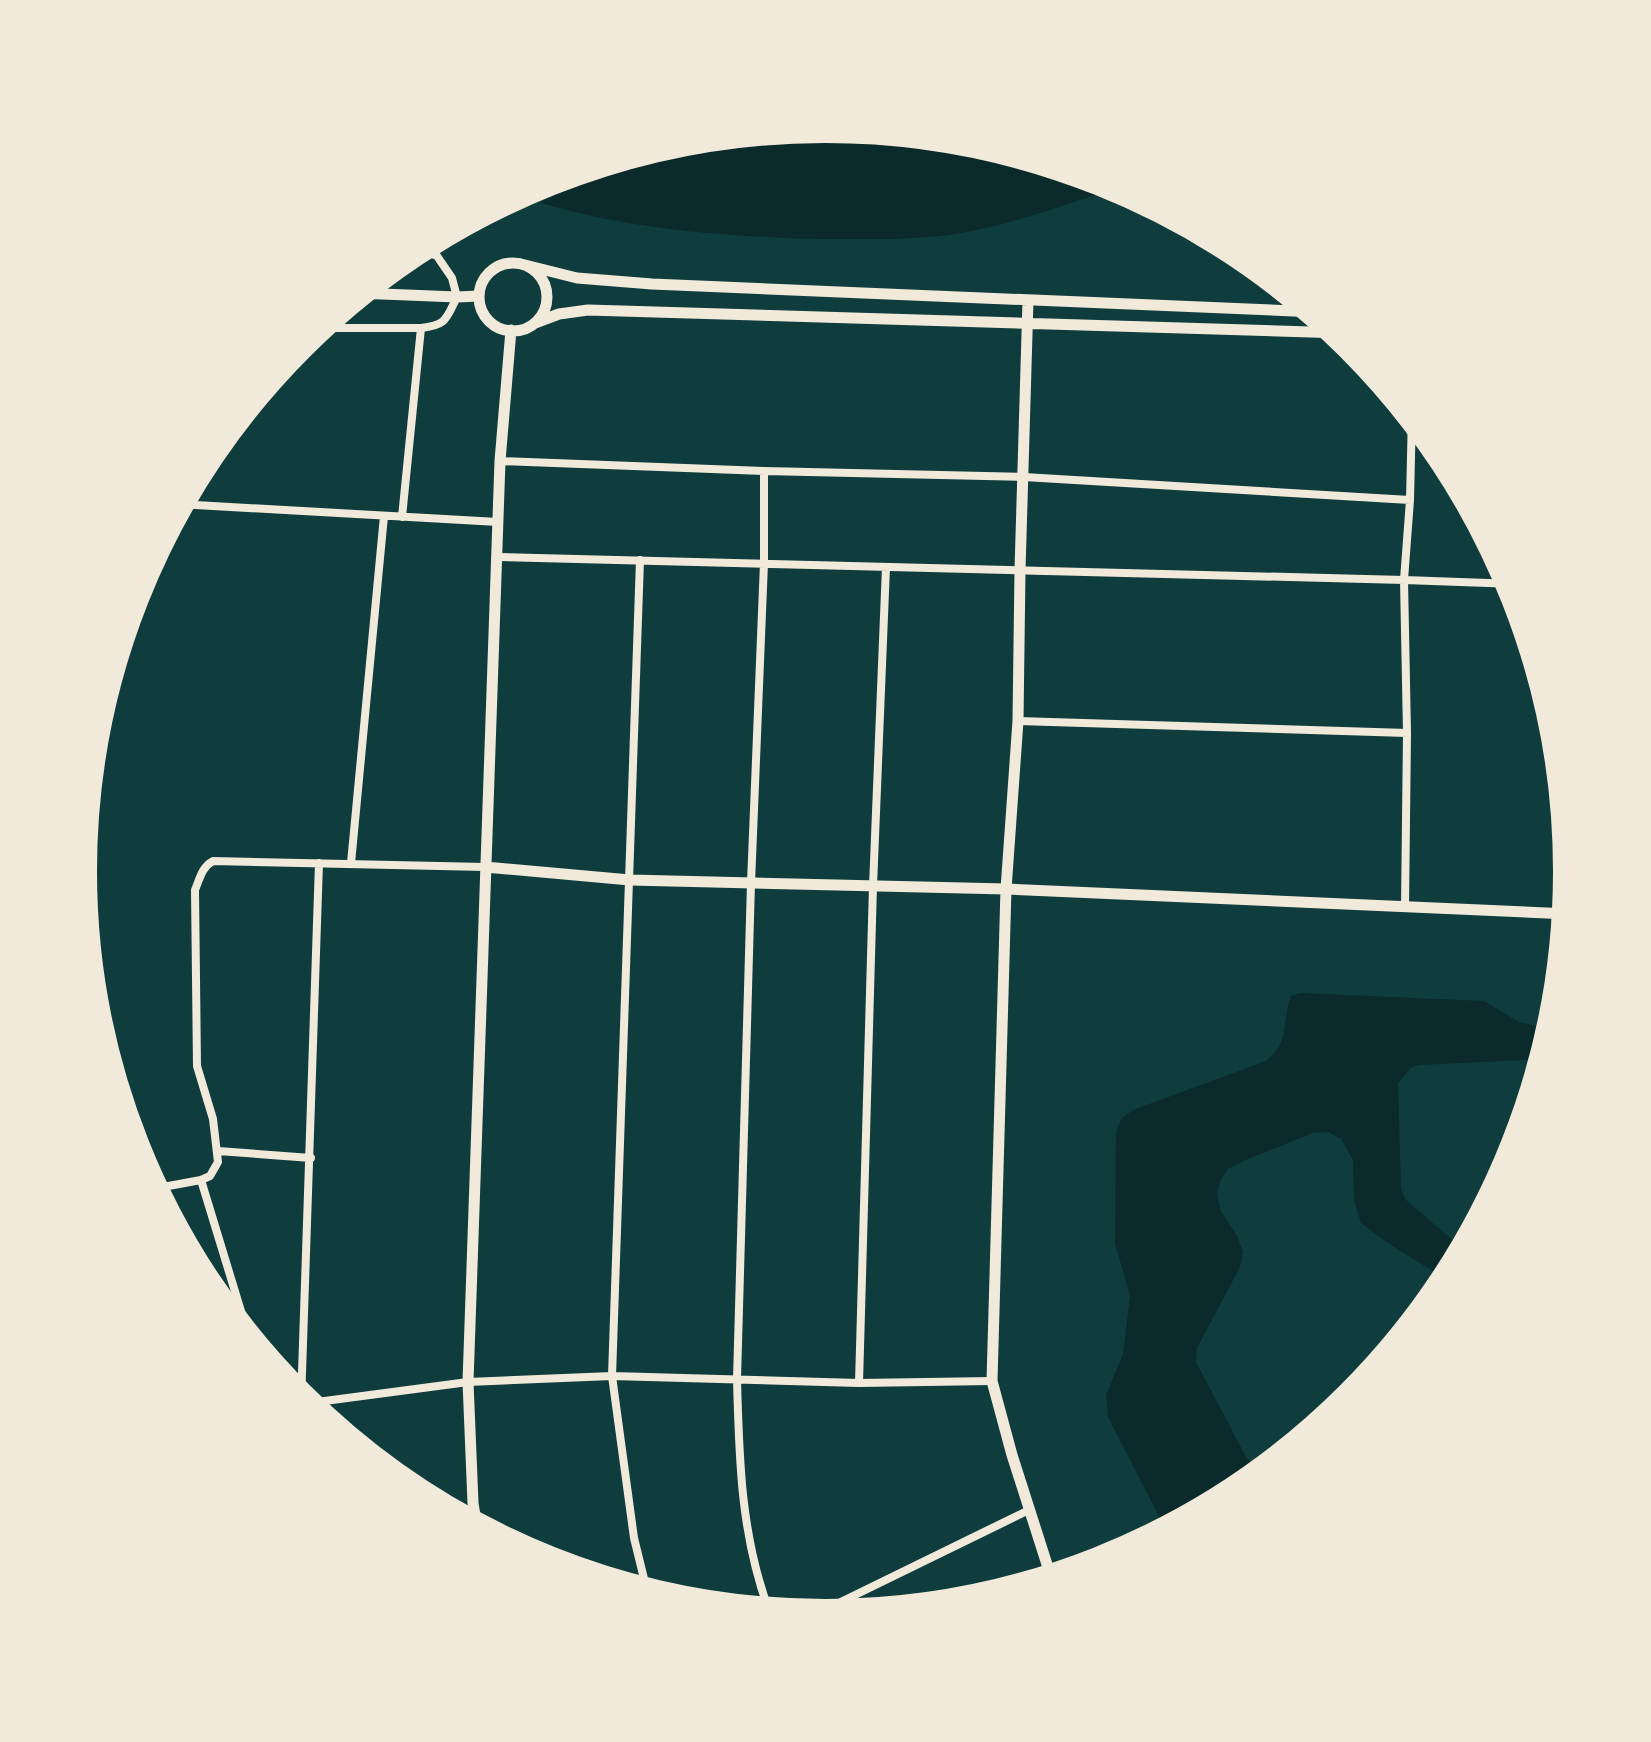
<svg xmlns="http://www.w3.org/2000/svg" width="1651" height="1742" font-family="Bitter,serif">
	<rect width="100%" height="100%" fill="#0f3d3e"/>
	<!-- water -->
	<path fill="#0a2a2b" d="M826 124 972 138 1112 181 1139 195C1102 189 1083 199 1050 210 1019 220 987 229 955 234 918 240 871 239 833 239 731 238 611 229 514 194L540 180 680 138Z
		M1301 993 1484 1001 1519 1022 1536 1026H1556L1546 1059 1419 1065 1412 1067 1398 1083 1401 1188 1405 1199 1466 1252 1447 1287 1410 1332 1438 1274 1389 1244 1361 1223 1354 1200 1353 1160 1341 1139 1328 1132 1313 1133 1243 1161 1228 1169 1220 1181 1217 1195 1221 1211 1237 1236 1243 1252 1240 1267 1197 1348 1196 1362 1246 1457 1263 1474 1240 1493 1167 1532 1108 1417 1106 1395 1123 1354 1130 1296 1115 1243 1116 1131 1122 1118 1133 1110 1266 1061C1291 1042 1281 1022 1291 996Z"/>
	<g fill="none" stroke-linecap="round" stroke-linejoin="round">
		<!-- minor -->
		<path stroke="#f1e9da" stroke-width="8" d="M315 328H421C447 325 446 319 457 297L452 278 437 256 415 247
			M500 461 764 471 1024 477 1410 500
			M764 471V563L751 883 737 1379C739 1459 741 1538 770 1613
			M178 504 498 522
			M402 517 421 328
			M497 557 1404 580 1516 584
			M640 560 612 1376 634 1538 648 1595
			M1018 721 1407 733
			M351 863 384 516
			M1405 907 1407 733 1404 580 1410 500 1412 413
			M218 1151 311 1158
			M201 1180 251 1344
			M152 1189 201 1180 210 1176 218 1162 213 1119 197 1066 195 890C200 878 202 867 213 861L485 867
			M154 1189 166 1216
			M859 1383 873 886 886 567
			M301 1403 319 863
			M302 1404 468 1382 612 1376 859 1383 992 1381
			M810 1617 1029 1510"/>
		<!-- tertiary -->
		<path stroke="#f1e9da" stroke-width="11" d="M479 297a34 34 0 1 1 68 0a34 34 0 1 1-68 0Z
			M525 265 577 278 652 284 1317 312
			M357 293 457 297 479 296
			M1028 300 1020 570 1018 721 1006 889 992 1381 1012 1455 1052 1580
			M535 323 559 314 588 310 1343 333
			M485 867 630 880 1006 889 1569 914
			M477 1528 473 1503 468 1382 500 461 511 330"/>
	</g>
	<!-- crop -->
	<path d="M0 0H1651V1742H0ZM92 871a733 733 0 1 1 1466 0a733 733 0 1 1-1466 0Z" fill="#f1e9da" fill-rule="evenodd"/>
	<path fill="none" stroke="#f1e9da" stroke-width="10" d="M92 871a733 733 0 1 1 1466 0a733 733 0 1 1-1466 0Z"/>
</svg>
